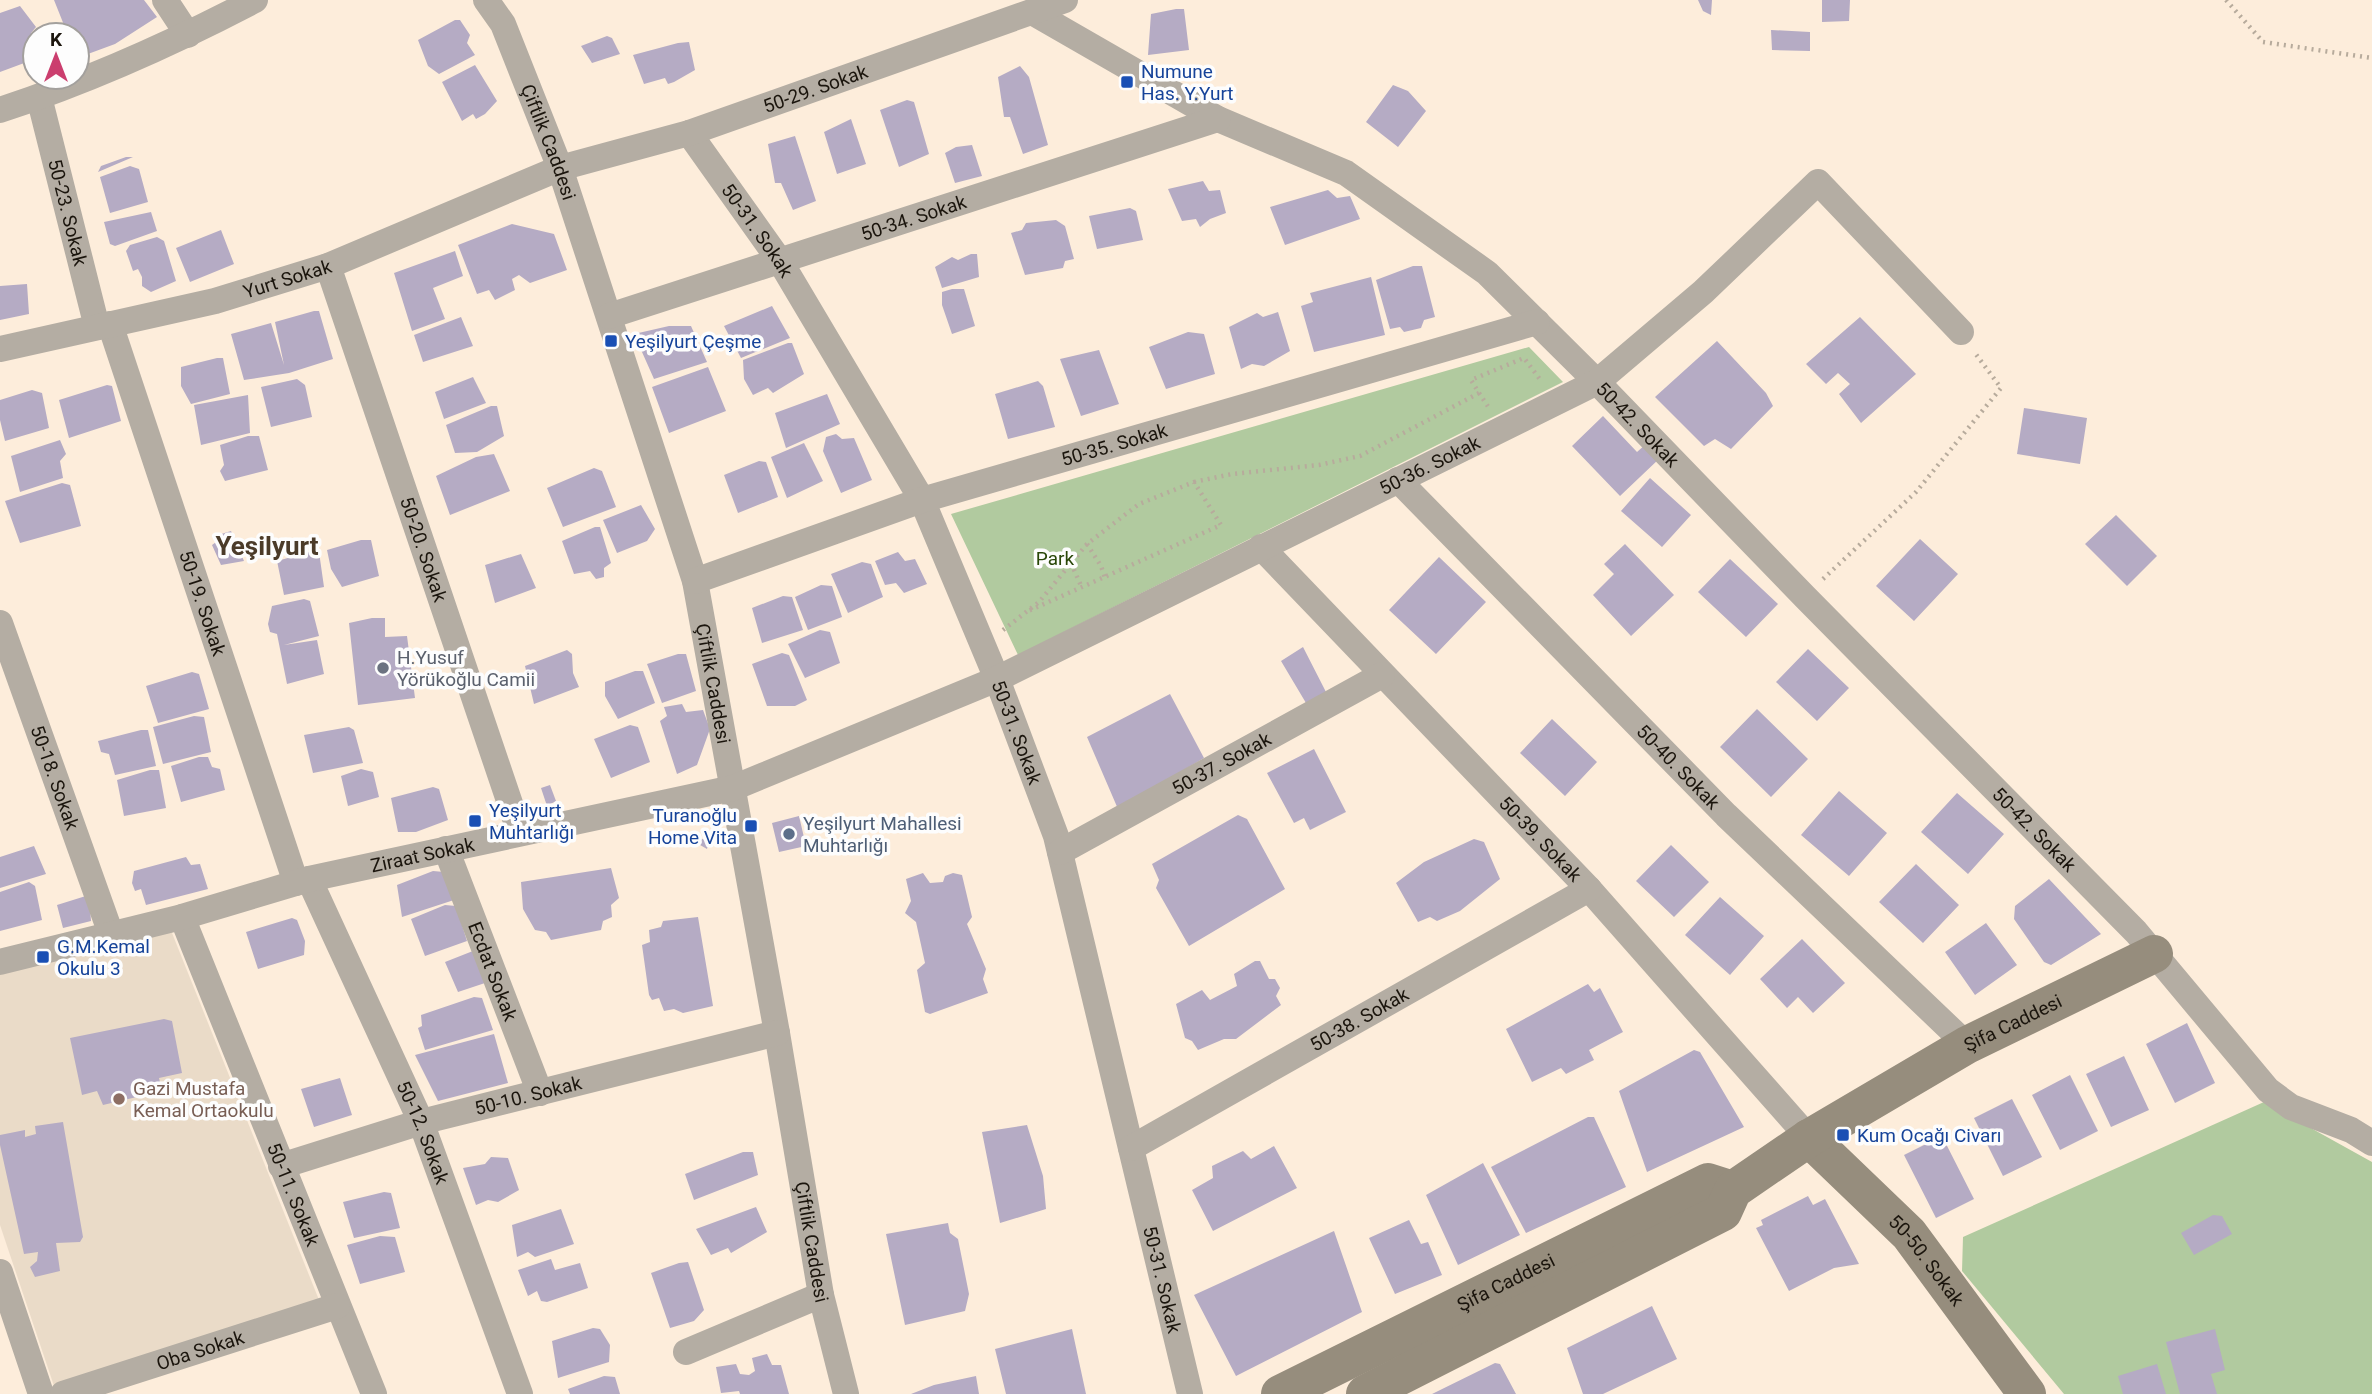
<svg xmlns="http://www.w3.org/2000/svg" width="2372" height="1394" font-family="Roboto,sans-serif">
	<rect width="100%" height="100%" fill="#fdeddb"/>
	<!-- education -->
	<path fill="#eadbc8" d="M170 928 319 1300 54 1386 0 1225V973Z"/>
	<!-- green -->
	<path fill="#b1ca9f" d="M1529 347 1563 382 1018 655 951 514Z
		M2264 1102 2372 1162V1394H2064L1962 1271 1963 1237Z"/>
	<!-- building -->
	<path fill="#b5abc4" d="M54 0H144L157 17 115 44 77 58V35H68Z
		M1698 0H1712L1711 15 1703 11Z
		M1822 0H1850L1849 21 1822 22Z
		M20 6 36 27 31 33 35 59 0 72V13Z
		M1176 9H1184L1189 50 1148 55 1151 14Z
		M455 20H460L470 35 467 43 475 55 439 74 428 66 418 40Z
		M1771 30 1810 32V51L1772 50Z
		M607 36 612 38 620 54 592 63 581 46Z
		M689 42 695 70 674 82 668 84 665 78 644 84 633 55 678 43Z
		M475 65 497 101 485 114 476 119 473 114 462 121 442 82Z
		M1020 66 1029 77 1048 145 1023 154 1010 117H1004L998 77Z
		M1393 85 1408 91 1426 111 1398 147 1366 122Z
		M907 100 914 102 929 154 899 167 880 110Z
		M851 119 866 164 837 174 824 132Z
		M795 136 816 201 793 210 781 183H775L768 144Z
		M972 145 982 176 955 183 945 153 956 147Z
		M126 157H133L98 172 101 166Z
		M130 166 139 169 148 202 110 213 100 177Z
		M1203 181 1209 191 1220 190 1226 213 1210 219 1200 227 1196 219 1182 221 1168 189Z
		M1328 190 1337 198 1350 196 1360 219 1285 245 1270 207Z
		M1130 208 1136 211 1143 240 1097 249 1089 216Z
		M151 212 157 231 115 246 110 244 104 222Z
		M1056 220 1065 226 1074 259 1065 261 1063 268 1025 275 1011 233 1022 230 1026 223Z
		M512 224 554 234 567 270 530 283 519 275 512 279 515 290 495 300 489 290 477 294 458 245Z
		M221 230 234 264 190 282 176 248Z
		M157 237 164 241 176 281 151 292 142 286V277L138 269 133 271 126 251 130 245Z
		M455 251 463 276 433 288 445 319 412 331 394 273Z
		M971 254H977L979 277 942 288 935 267 952 257 958 260Z
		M1413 266H1422L1435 317 1424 320 1421 328 1404 332 1400 327 1390 329 1376 280Z
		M1371 277 1385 335 1314 352 1301 306 1313 302 1310 293Z
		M27 284 29 314 0 320V286Z
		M952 289H964L975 326 952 334 942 305V292Z
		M772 306 790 338 741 358 724 326Z
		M314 311H319L333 359 289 373 244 380 231 334 271 323 284 365 275 322Z
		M1278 312 1290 351 1264 366 1252 364 1241 369 1229 327 1257 313 1263 317Z
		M461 317 473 346 423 362 414 335Z
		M1860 317 1916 374 1861 423 1839 394 1850 384 1838 373 1826 384 1806 364Z
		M669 326H691L707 362 654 379 634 334Z
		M1188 332 1204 334 1215 374 1166 389 1149 347Z
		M1717 341 1766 393 1773 406 1731 449 1715 439 1704 446 1655 397Z
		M788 343H792L804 374 773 393 768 388 753 395 744 379 743 360Z
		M1099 350 1119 404 1081 416 1060 359Z
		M217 358H223L230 394 191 404 181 386V367Z
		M708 367 726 411 669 433 652 387Z
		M473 377 486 403 444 419 435 392Z
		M297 379 305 385 312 417 271 427 261 387Z
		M1038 381 1043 386 1055 427 1008 439 995 394Z
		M107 385 112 386 121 421 69 438 59 400Z
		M32 390 42 393 49 428 5 441 0 420V400Z
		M827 394 840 424 786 448 775 413Z
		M248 395 250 433 201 445 194 405Z
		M491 406H497L504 436 477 452 455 453 446 425Z
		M2024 408 2087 418 2080 464 2017 454Z
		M1603 416 1637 452 1646 444 1660 458 1620 496 1572 446Z
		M836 434 842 439 854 438 872 480 841 493 823 451 826 437Z
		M248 436H259L268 470 225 481 220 471 224 465 220 445Z
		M60 440 66 454 60 461 63 478 20 492 11 456Z
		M804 443 823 481 787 498 771 457Z
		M494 454 510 491 450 515 436 476 476 457Z
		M759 461 766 462 778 497 738 513 724 475Z
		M594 468 602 471 616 507 563 527 547 488Z
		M1650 478 1691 515 1662 547 1621 511Z
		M62 483 70 485 81 526 20 543 5 501Z
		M641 505 655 529 647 541 617 553 603 520Z
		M2116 515 2157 556 2127 586 2085 544Z
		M595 527H600L611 563 604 568V577L596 579 590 571 574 574 562 541Z
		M231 531 244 561 221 565 212 545 219 540 218 535Z
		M1920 539 1958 574 1914 621 1876 586Z
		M361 540H371L379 576 342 587 331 569 327 550Z
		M1625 544 1674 595 1631 636 1593 595 1614 574 1604 564Z
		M313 551 319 552 324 587 284 595 277 561Z
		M898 552 905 561 915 559 927 584 904 593 896 583 885 585 875 561Z
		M521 554 536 588 495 603 485 565Z
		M1439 557 1486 602 1436 654 1389 610Z
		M1730 559 1778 604 1746 637 1698 592Z
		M862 562 871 564 883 597 848 613 831 574Z
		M821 585 832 586 842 617 808 630 795 597Z
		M783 596 792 597 803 630 762 643 752 608Z
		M304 599 310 601 319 636 284 645 317 640 324 674 287 684 277 634 270 632 268 624 272 606Z
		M372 618H385V637L407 636 415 698 358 705 349 623Z
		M820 630 830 632 840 663 805 678 788 644Z
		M1303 647 1326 692 1306 703 1281 661Z
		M1808 649 1849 688 1817 721 1776 682Z
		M567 650 572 654 573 673 579 687 534 704 525 666Z
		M782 653 789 655 807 700 795 706H767L752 664Z
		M678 654H686L696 691 662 703 647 664Z
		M635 671H643L655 703 618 719 605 696V682Z
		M192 672 199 674 209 709 158 723 146 686Z
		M1170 694 1204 758 1118 809 1087 737Z
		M682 704 686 712 703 710 710 729 697 765 677 774 660 721 667 716 664 707Z
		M1757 709 1808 759 1771 797 1720 747Z
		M194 716 204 717 211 752 163 764 153 727Z
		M1552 719 1597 762 1565 796 1520 753Z
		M630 725 638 727 650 762 611 778 594 739Z
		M349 727 354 730 363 763 313 773 304 735Z
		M141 730H148L156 766 115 775 109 754 101 752 98 741Z
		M1314 749 1346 812 1310 830 1304 818 1294 823 1267 773Z
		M199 757H208L212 767 220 769 225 790 181 802 171 766Z
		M361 769 373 772 379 797 348 806 341 776Z
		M150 770H159L166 808 124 816 117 780Z
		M550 785 556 801 547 806 541 788Z
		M433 787 439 789 448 820 416 832H398L391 798Z
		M1839 791 1887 833 1849 876 1801 835Z
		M1957 793 2004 834 1968 874 1921 832Z
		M1238 815 1247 819 1285 889 1189 946 1156 888 1159 880 1152 864Z
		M799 816 806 846 779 852 772 823Z
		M696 837 709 841 707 849 695 842Z
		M1474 839 1484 842 1500 879 1460 911 1437 921 1430 917 1418 922 1396 883 1424 862Z
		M1671 845 1709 882 1674 917 1636 881Z
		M34 846 46 874 0 888V857Z
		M186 857 191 865 200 864 208 889 146 905 141 889 135 891 132 883 134 871Z
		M1916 864 1959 905 1923 943 1879 902Z
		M611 868 619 898 611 905 612 917 603 921 601 930 551 940 546 932 535 930 523 909 521 882Z
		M433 871 444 872 454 900 402 917 397 885Z
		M923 873 930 883 943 882 945 876 953 873 962 875 972 917 967 924 986 969 983 979 988 993 930 1014 925 1012 917 970 925 963 916 922 905 913 911 901 906 879Z
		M2049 879 2101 934 2051 965 2044 962 2014 919 2015 906Z
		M29 882 35 886 42 920 0 931V892Z
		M89 895 91 921 63 928 57 905Z
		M1720 897 1764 936 1730 975 1685 935Z
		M445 905 456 906 467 941 425 956 411 919Z
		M698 917 713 1006 683 1013 674 1009 664 1011 659 998 652 1000 649 995 642 945 650 942 649 930 661 927 663 921Z
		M292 918 297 920 305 941 304 955 258 969 246 932Z
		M1986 923 2017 965 1975 995 1945 952Z
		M1802 939 1845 983 1813 1013 1798 997 1787 1008 1760 979Z
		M478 949 494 980 458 992 445 962Z
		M1255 961H1260L1269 979H1275L1280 988 1276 996 1281 1005 1236 1039H1224L1198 1050 1192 1041 1185 1038 1176 1004 1202 990 1210 1000 1237 986 1234 974Z
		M1588 984 1594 992 1600 988 1623 1032 1589 1050 1594 1060 1566 1074 1561 1068 1532 1082 1506 1029Z
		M474 997 482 998 493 1030 425 1050 418 1028 422 1026 421 1015Z
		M164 1019 172 1021 182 1073 159 1078 162 1091 103 1105 97 1091 82 1095 70 1038Z
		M2187 1023 2215 1083 2175 1103 2146 1044Z
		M494 1034 508 1083 438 1101 415 1055Z
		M1694 1050 1700 1052 1744 1127 1647 1172 1619 1091Z
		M2124 1056 2149 1110 2111 1127 2086 1074Z
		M2070 1075 2098 1131 2060 1150 2032 1095Z
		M340 1078 352 1115 314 1127 301 1089Z
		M2012 1099 2042 1157 2003 1176 1974 1118Z
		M1588 1117H1594L1626 1187 1526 1233 1491 1167Z
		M63 1122 83 1237 80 1242 56 1243 60 1271 35 1277 30 1267 37 1261 38 1252 24 1254 0 1145V1135L25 1130V1137L36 1134 35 1126Z
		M1027 1125 1043 1176 1046 1209 1000 1223 982 1132Z
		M1942 1136 1974 1199 1936 1218 1904 1155Z
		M1274 1146 1297 1188 1213 1231 1192 1190 1213 1178 1212 1166 1243 1151 1251 1159Z
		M743 1152H753L758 1175 694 1200 685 1174Z
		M491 1157 508 1158 519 1190 498 1202 488 1200 476 1205 463 1168 485 1164Z
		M1483 1163 1520 1235 1458 1265 1426 1195Z
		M384 1192 391 1193 400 1228 354 1238 343 1202Z
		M1808 1196 1813 1205 1825 1199 1859 1264 1834 1268 1789 1291 1756 1228 1763 1225 1761 1220Z
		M756 1207 767 1232 731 1253 728 1248 711 1255 696 1229Z
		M561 1209 574 1244 535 1257 528 1252 517 1257 512 1225Z
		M2213 1215 2222 1216 2232 1234 2194 1255 2181 1233Z
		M1409 1220 1421 1244 1428 1242 1442 1275 1395 1294 1369 1238Z
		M948 1223 950 1233 958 1239 969 1294 965 1311 905 1325 886 1234Z
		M1334 1231 1362 1312 1236 1376 1194 1295Z
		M380 1236 395 1237 405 1272 360 1284 347 1245Z
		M551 1259 555 1270 580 1263 588 1288 547 1302 541 1301 537 1291 528 1296 518 1270Z
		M688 1262 704 1310 694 1321 670 1328 651 1273 679 1263Z
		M1652 1306 1677 1359 1603 1394H1583L1567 1348Z
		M593 1328 600 1329 610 1345 609 1362 558 1378 552 1341Z
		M1072 1329 1086 1394H1006L995 1349Z
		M2215 1329 2225 1370 2211 1374 2217 1394H2180L2166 1342Z
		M767 1354 772 1365H781L789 1394H740L739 1391 721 1393 716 1367 736 1364 740 1374 749 1375 755 1371 752 1358Z
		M1495 1363 1500 1364 1516 1394H1432Z
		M2157 1364 2166 1394H2123L2118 1376Z
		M604 1376 615 1377 620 1394H570L568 1389Z
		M976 1376 979 1394H911L934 1385Z"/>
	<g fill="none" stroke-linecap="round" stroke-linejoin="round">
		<!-- path -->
		<path stroke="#b7ab9c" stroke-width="4.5" stroke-dasharray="2 5" stroke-linecap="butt" d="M2226 0 2263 42 2372 58
			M1479 393 1489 408
			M1194 482 1232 474 1319 465 1360 456 1479 393 1471 380 1524 358 1542 382
			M1087 544 1101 566 1105 578
			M1071 563 1082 588
			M1823 579 1916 492 2001 388 1975 353
			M1003 630 1039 602 1087 544 1139 504 1194 482 1221 525 1026 612"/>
		<!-- street -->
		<g stroke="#b4ada3" stroke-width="26">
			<path d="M165 0 188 35"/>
			<path id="s1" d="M486 0 503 24 560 168 695 581 777 1033 821 1295 846 1394"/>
			<path id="s2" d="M1032 12 1218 119 1346 173 1487 273 1597 382 1805 597 2136 932 2268 1090 2291 1107 2351 1130 2372 1143"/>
			<path id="s3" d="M39 97 97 327"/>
			<path d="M0 110C88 81 173 43 255 0"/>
			<path id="s4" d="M689 133 780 261 922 500 997 679 1056 836 1190 1394"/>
			<path id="s5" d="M328 266 520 833"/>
			<path id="s6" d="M609 316 1218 119"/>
			<path id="s7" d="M110 324 296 883"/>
			<path id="s8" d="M0 349 215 301 328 266 560 168 689 133 1065 0"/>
			<path id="s9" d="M1398 480 1726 815 1967 1045"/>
			<path id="s10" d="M1261 547 1589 889 1809 1138"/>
			<path id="s11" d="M695 581 922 500 1537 322"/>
			<path id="s12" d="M0 623 111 934"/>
			<path id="s13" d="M446 849 540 1093"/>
			<path id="s14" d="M1060 852 1382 675"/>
			<path id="s15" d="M309 879 421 1122 520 1394"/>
			<path id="s16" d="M182 917 374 1394"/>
			<path id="s17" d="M0 962 182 917 309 879 733 788 997 679 1597 382 1703 292 1818 182 1961 332"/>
			<path id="s18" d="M1131 1148 1589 889"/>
			<path id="s19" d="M281 1166 421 1122 777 1033"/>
			<path d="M0 1272 41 1394"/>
			<path d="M686 1352 821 1295"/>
			<path id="s20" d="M63 1394 337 1306"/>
		</g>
		<!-- secondary -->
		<g stroke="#968d7d" stroke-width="38">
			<path id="s21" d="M1809 1138 1909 1234 2027 1394"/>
			<path id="s22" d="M1280 1394 1708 1182 1733 1190"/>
			<path id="s23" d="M1365 1394 1723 1212 1733 1190 1809 1138 1967 1045 2154 954"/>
		</g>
	</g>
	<!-- markers -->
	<g fill="#1a4fb4" stroke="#fdfdfd" stroke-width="2.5">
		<rect x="1120" y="75" width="14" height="14" rx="3.5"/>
		<rect x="604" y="334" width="14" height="14" rx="3.5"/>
		<rect x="468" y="814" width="14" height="14" rx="3.5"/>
		<rect x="744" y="819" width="14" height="14" rx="3.5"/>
		<rect x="36" y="950" width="14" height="14" rx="3.5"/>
		<rect x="1836" y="1128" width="14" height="14" rx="3.5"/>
	</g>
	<circle fill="#6b7280" stroke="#fdfdfd" stroke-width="2.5" cx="383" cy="668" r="7"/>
	<circle fill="#5c6f8a" stroke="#fdfdfd" stroke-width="2.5" cx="789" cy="834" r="7"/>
	<circle fill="#8d6e63" stroke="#fdfdfd" stroke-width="2.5" cx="119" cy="1099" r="7"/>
	<g text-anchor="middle" stroke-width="7" stroke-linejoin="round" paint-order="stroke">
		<!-- transit labels -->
		<g font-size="19" fill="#164399" stroke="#fdfdfd" text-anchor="start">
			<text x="1141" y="78">Numune<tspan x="1141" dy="22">Has. Y.Yurt</tspan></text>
			<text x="625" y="348">Yeşilyurt Çeşme</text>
			<text x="489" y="817">Yeşilyurt<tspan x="489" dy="22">Muhtarlığı</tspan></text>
			<text x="737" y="822" text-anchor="end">Turanoğlu<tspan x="737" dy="22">Home Vita</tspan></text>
			<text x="57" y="953">G.M.Kemal<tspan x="57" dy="22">Okulu 3</tspan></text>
			<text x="1857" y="1142">Kum Ocağı Civarı</text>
		</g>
		<!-- street labels -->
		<g font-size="19" fill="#1b150d" stroke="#fdfdfd">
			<text dy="7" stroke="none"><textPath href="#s8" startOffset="858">50-29. Sokak</textPath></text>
			<text dy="7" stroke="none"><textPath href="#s1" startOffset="156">Çiftlik Caddesi</textPath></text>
			<text dy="7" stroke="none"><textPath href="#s3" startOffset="119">50-23. Sokak</textPath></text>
			<text dy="7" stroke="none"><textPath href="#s6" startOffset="320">50-34. Sokak</textPath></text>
			<text dy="7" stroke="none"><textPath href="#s4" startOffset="119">50-31. Sokak</textPath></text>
			<text dy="7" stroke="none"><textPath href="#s8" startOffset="296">Yurt Sokak</textPath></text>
			<text dy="7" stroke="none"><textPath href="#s2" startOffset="740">50-42. Sokak</textPath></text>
			<text dy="7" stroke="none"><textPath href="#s11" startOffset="441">50-35. Sokak</textPath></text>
			<text dy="7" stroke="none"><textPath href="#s17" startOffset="1522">50-36. Sokak</textPath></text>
			<text dy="7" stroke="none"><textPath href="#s5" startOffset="299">50-20. Sokak</textPath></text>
			<text dy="7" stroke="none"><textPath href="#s7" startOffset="294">50-19. Sokak</textPath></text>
			<text dy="7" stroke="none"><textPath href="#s1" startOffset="723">Çiftlik Caddesi</textPath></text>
			<text dy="7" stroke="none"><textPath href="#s4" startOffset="686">50-31. Sokak</textPath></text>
			<text dy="7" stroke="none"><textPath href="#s14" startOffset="184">50-37. Sokak</textPath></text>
			<text dy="7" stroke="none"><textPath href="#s9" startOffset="401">50-40. Sokak</textPath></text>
			<text dy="7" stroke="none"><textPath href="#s12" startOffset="164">50-18. Sokak</textPath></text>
			<text dy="7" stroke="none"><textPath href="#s2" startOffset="1307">50-42. Sokak</textPath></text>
			<text dy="7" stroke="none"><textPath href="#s10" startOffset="404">50-39. Sokak</textPath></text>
			<text dy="7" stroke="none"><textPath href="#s17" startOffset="436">Ziraat Sokak</textPath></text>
			<text dy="7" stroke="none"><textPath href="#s13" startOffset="131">Ecdat Sokak</textPath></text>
			<text dy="7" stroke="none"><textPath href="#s18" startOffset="262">50-38. Sokak</textPath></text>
			<text dy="7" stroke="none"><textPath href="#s23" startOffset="752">Şifa Caddesi</textPath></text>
			<text dy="7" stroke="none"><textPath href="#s19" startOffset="257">50-10. Sokak</textPath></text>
			<text dy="7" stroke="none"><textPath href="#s15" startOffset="278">50-12. Sokak</textPath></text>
			<text dy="7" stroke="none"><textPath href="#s16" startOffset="299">50-11. Sokak</textPath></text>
			<text dy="7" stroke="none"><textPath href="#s1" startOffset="1290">Çiftlik Caddesi</textPath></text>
			<text dy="7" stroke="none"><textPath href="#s21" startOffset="170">50-50. Sokak</textPath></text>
			<text dy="7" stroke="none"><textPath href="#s4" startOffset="1253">50-31. Sokak</textPath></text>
			<text dy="7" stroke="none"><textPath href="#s22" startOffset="252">Şifa Caddesi</textPath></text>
			<text dy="7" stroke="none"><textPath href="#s20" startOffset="144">Oba Sokak</textPath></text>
		</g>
		<!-- park labels -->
		<g font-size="19" fill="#294708" stroke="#fdfdfd">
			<text x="1055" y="565">Park</text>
		</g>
		<!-- worship labels -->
		<g font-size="19" fill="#5b616d" stroke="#fdfdfd" text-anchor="start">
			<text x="397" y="664">H.Yusuf<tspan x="397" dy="22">Yörükoğlu Camii</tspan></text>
		</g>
		<!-- service labels -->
		<g font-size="19" fill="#4e5e75" stroke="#fdfdfd" text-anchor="start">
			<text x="803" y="830">Yeşilyurt Mahallesi<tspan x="803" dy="22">Muhtarlığı</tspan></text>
		</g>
		<!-- education labels -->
		<g font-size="19" fill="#785e54" stroke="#fdfdfd" text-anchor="start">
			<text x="133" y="1095">Gazi Mustafa<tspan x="133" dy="22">Kemal Ortaokulu</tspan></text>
		</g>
		<!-- district labels -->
		<g font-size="26" font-weight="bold" fill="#4b3b29" stroke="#fdfdfd">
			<text x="267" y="555">Yeşilyurt</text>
		</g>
	</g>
	<!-- north arrow -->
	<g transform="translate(56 56)"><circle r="33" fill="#fdfdfd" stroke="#a3a09d" stroke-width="2"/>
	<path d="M0-5L12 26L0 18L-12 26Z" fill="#cb3e6e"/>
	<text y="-10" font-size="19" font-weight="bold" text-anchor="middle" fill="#1b150d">K</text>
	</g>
</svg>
